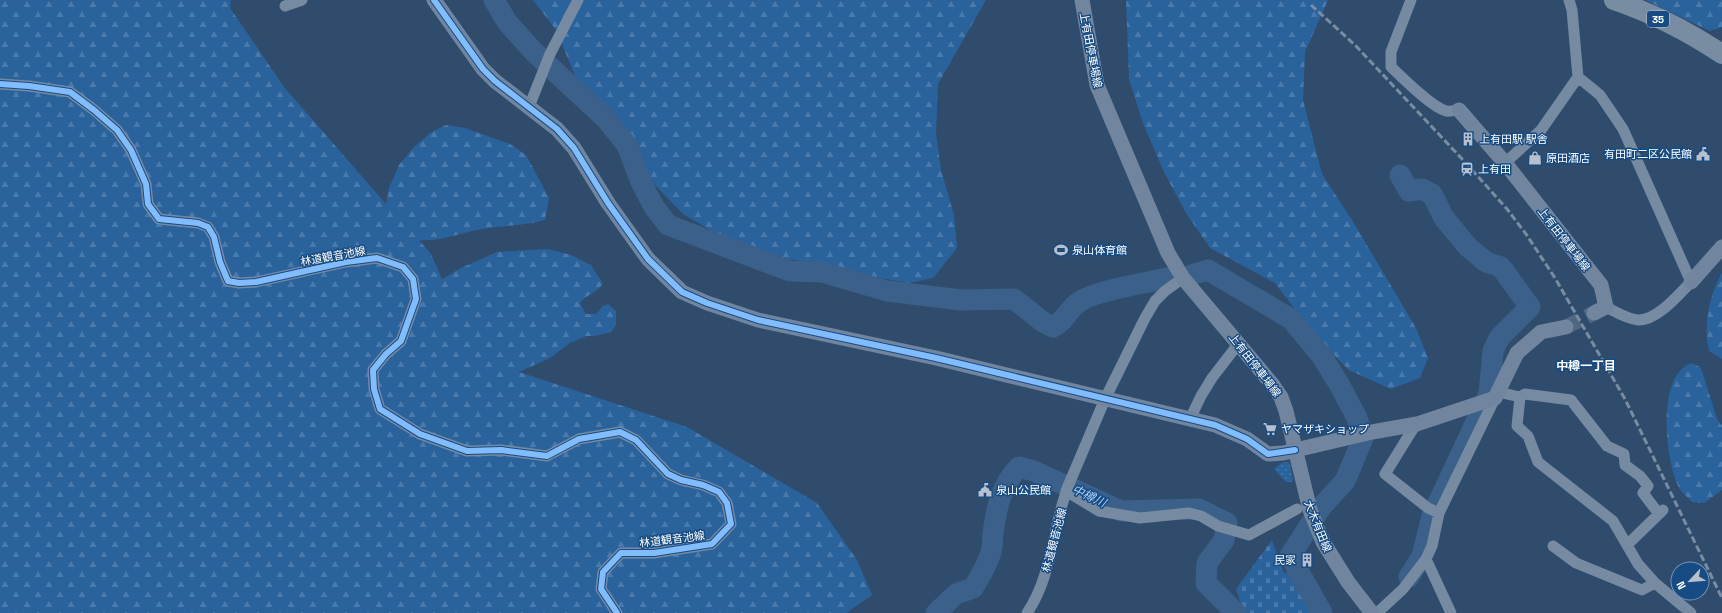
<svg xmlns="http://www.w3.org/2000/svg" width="1722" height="613" font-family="'Space Grotesk','Noto Sans JP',sans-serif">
	<defs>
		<pattern id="grass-dots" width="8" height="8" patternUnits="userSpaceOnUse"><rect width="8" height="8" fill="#2a629c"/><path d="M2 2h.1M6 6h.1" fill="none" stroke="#4a7aab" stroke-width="1.8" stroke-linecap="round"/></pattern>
		<pattern id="forest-firs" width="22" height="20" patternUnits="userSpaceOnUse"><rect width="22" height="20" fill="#2a629c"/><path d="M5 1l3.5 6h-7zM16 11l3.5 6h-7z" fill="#4a7aab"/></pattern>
		<pattern id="cemetery-stones" width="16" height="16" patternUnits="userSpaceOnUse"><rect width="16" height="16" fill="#2a629c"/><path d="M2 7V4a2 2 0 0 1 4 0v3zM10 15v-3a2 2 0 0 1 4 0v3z" fill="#4a7aab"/></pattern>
	</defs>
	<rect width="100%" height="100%" fill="#304c6c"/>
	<!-- grass -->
	<path fill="url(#grass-dots)" d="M1287 462 1290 464 1293 480 1291 482H1286L1274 469 1281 463Z"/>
	<!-- forest -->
	<path fill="url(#forest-firs)" d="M0 0H231L230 8 284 87 386 204 389 188 399 165 414 147 430 133 446 125 465 128 510 144 526 155 549 198 545 220C525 226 504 225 483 229 462 232 440 242 419 240L431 254 442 279 461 268 497 252 548 249 571 255 591 265 603 284C596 293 587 294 580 303L586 314H596L603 306 608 304 616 311V325L611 332 595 336H586L570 343 550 358 519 372 687 427 817 503 857 560 872 595 846 613H0Z
		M533 0H986L938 84 936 133 941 170 954 215 957 248 933 278 909 283 845 272 801 261 752 254 683 214 634 163 584 97 556 30Z
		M1126 0H1328L1305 52 1303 100 1322 174 1352 220 1416 328 1428 358 1420 378 1391 389 1349 370 1315 336 1275 283 1210 248 1186 213 1164 172 1143 123 1129 79Z
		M1645 0H1722V27L1710 31Z
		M1722 273V359L1709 351C1703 326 1709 295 1722 273Z
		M1692 363 1701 368 1717 419 1722 426V490L1704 503 1692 502C1689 498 1684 495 1681 491 1665 466 1655 374 1692 363Z"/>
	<!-- cemetery -->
	<path fill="url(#cemetery-stones)" d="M1272 540 1284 573 1291 571 1311 613H1244L1236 589Z"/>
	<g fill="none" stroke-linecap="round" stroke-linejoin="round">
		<!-- river -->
		<path stroke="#3b618a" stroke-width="21" d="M494 0 507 22 533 51 606 119 627 145 641 182 654 207 668 225 790 271 822 272 887 291 961 300 1014 299 1043 322 1053 327C1065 322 1068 309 1079 302 1095 290 1149 283 1171 277
			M1400 175 1409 191 1422 189 1432 194 1444 218 1468 247 1486 262 1501 267 1530 307 1499 338 1493 351 1489 394 1432 516 1422 556 1409 577
			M1191 275 1208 270 1291 319 1321 355 1339 384 1357 418 1363 438 1345 481 1322 506 1290 556 1322 613
			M936 613 956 594 973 588C980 577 987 565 991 552 993 546 992 540 993 534 996 509 1001 485 1019 467L1034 471 1121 511 1199 509 1227 523 1224 540 1207 563 1206 583 1236 613"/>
		<!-- secondary-tunnel -->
		<path stroke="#4f6782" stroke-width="15" stroke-dasharray="15 8" stroke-linecap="butt" d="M1566 327 1594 313"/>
		<!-- street -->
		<path stroke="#768ba2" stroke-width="11" d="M1411 0 1391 52V67C1403 78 1431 107 1446 111 1449 112 1455 110 1459 110
			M1569 0 1572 10 1578 77 1600 95 1623 129 1691 282C1679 294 1657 321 1638 320 1627 319 1616 312 1606 307
			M285 6 302 0
			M0 84 29 86 70 92 94 110 117 130 131 150 146 184 148 204 159 219 198 223 208 227 214 237 220 262 228 281 239 283 256 282 346 262 377 258 403 267 413 279 416 299 401 341 386 354 373 370 374 389 380 409 420 434 467 451 501 450 547 456 579 439 620 432 636 440 668 474 681 480 703 485 719 492 727 503 731 524 712 544 654 553H621L603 572 601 589 617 613
			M529 107 550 54 578 0
			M1505 163 1541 130 1578 77
			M1183 278 1165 291 1155 301 1145 318 1105 399 1066 491 1099 511 1140 518 1189 513 1201 516 1218 526 1249 535 1297 509
			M1498 392 1520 397 1517 426 1528 436 1538 462 1613 521 1638 564 1655 583 1691 613
			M1520 397 1525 394 1571 400 1607 446 1624 454 1625 465 1640 476 1648 486 1643 493 1659 514
			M1190 419 1201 396 1212 378 1239 343
			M1416 424 1385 474 1428 508 1439 513
			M1628 544 1663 510
			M1553 546 1576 563 1642 590 1655 583
			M1426 559 1451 613
			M1027 613C1053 575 1052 526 1069 484
			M1377 613 1403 589 1426 559 1432 546 1439 513 1495 398"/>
		<!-- secondary -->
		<path stroke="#71869e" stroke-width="15" d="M434 0 483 69 495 81 557 129 574 148 608 203 648 259 682 292 707 303 758 320 936 358 1215 425 1247 439 1268 454 1283 453 1372 432 1417 424 1495 398 1517 353 1541 332 1566 327
			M1082 0 1097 85 1168 253 1183 278 1272 384 1281 397 1286 411 1310 510 1323 542 1348 582 1372 613
			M1459 110 1505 163 1601 285 1606 307 1594 313
			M1691 282 1722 247"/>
		<!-- highway -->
		<path stroke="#788ca2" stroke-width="20" d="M1614 0C1652 13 1689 32 1722 54"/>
		<!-- rail -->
		<path stroke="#788ca2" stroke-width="3" stroke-dasharray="7 3" stroke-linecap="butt" d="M1311 5 1355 45 1464 161 1507 209 1526 234 1555 278 1625 399 1722 598"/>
		<!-- cycleway casing -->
		<g stroke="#174b84" stroke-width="8">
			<path id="cycleway" d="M434 0 483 69 495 81 557 129 574 148 608 203 648 259 682 292 707 303 758 320 936 358 1215 425 1247 439 1268 454 1295 450
				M0 84 29 86 70 92 94 110 117 130 131 150 146 184 148 204 159 219 198 223 208 227 214 237 220 262 228 281 239 283 256 282 346 262 377 258 403 267 413 279 416 299 401 341 386 354 373 370 374 389 380 409 420 434 467 451 501 450 547 456 579 439 620 432 636 440 668 474 681 480 703 485 719 492 727 503 731 524 712 544 654 553H621L603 572 601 589 617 613"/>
		</g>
		<!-- cycleway -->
		<use href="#cycleway" stroke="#80bcff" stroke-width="6"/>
	</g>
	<!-- icons -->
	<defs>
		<g id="building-bare" transform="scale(1.08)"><path d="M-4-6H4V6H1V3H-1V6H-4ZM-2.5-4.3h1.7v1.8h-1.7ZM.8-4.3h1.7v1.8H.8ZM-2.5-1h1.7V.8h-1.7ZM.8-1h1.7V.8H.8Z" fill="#b7c0cc" stroke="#174b84" stroke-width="2.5" paint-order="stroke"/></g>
		<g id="civic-bare" transform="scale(1.08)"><path d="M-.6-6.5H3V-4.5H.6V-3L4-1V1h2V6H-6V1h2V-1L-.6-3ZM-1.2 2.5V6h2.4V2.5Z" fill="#b7c0cc" stroke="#174b84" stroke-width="2.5" paint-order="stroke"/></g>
		<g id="shop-bare" transform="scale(1.08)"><path d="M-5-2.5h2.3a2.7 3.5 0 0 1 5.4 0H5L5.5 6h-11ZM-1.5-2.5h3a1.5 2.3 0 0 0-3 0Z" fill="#b7c0cc" stroke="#174b84" stroke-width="2.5" paint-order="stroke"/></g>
		<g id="station-bare" transform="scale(1.08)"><path d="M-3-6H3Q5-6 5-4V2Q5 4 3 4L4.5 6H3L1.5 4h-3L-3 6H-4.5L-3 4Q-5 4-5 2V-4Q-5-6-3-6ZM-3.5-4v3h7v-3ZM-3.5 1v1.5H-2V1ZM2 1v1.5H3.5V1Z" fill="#b7c0cc" stroke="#174b84" stroke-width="2.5" paint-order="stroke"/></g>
		<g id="stadium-bare" transform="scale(1.08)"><path d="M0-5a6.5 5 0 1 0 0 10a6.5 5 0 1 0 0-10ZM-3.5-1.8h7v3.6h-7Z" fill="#b7c0cc" stroke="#174b84" stroke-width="2.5" paint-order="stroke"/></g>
		<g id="supermarket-bare" transform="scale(1.08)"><path d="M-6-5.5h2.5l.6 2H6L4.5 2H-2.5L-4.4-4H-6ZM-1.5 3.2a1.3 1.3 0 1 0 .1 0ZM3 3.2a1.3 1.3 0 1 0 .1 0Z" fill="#b7c0cc" stroke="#174b84" stroke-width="2.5" paint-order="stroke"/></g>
	</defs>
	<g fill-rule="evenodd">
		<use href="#building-bare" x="1468" y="139"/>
		<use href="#civic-bare" x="1703" y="154"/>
		<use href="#shop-bare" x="1535" y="158"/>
		<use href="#station-bare" x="1467" y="169"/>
		<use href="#stadium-bare" x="1061" y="250"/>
		<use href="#supermarket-bare" x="1270" y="429"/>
		<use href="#civic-bare" x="985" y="490"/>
		<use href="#building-bare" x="1307" y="560"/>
	</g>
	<g text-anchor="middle" stroke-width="3" stroke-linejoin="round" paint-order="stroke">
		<!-- shield labels -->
		<rect fill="#174b84" stroke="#b9c9da" stroke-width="1" x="1647" y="11" width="22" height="16" rx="3"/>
		<g font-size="10" font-weight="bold" fill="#fff">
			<text x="1658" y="23">35</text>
		</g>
		<!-- street labels -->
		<g font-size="11" fill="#fff" stroke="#174b84">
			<text transform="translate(1091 50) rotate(79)" y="4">上有田停車場線</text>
			<text transform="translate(1564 239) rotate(52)" y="4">上有田停車場線</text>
			<text transform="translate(333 256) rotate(-10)" y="4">林道観音池線</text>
			<text transform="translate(1255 365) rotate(52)" y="4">上有田停車場線</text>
			<text transform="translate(1318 526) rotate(68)" y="4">大木有田線</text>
			<text transform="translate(672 539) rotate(-7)" y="4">林道観音池線</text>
			<text transform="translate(1054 540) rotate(-75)" y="4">林道観音池線</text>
		</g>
		<!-- poi labels -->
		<g font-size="11" fill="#fff" stroke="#174b84" text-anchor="start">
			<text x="1479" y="143">上有田駅 駅舎</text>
			<text x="1692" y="158" text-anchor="end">有田町二区公民館</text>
			<text x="1546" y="162">原田酒店</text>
			<text x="1478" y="173">上有田</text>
			<text x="1072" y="254">泉山体育館</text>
			<text x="1281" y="433">ヤマザキショップ</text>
			<text x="996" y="494">泉山公民館</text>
			<text x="1296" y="564" text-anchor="end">民家</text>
		</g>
		<!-- neighbourhood labels -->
		<g font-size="12" font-weight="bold" fill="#fff" stroke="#174b84">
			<text x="1586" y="370">中樽一丁目</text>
		</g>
		<!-- water labels -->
		<g font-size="12" font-style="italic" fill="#a6cdf4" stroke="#174b84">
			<text transform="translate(1089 496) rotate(25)" y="4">中樽川</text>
		</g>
	</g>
	<!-- north arrow -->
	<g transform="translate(1690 581) rotate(244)"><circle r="19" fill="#174b84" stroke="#7493b5"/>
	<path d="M0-3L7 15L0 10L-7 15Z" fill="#b7c0cc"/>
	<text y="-6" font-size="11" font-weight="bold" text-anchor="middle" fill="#ffffff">N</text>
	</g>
</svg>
